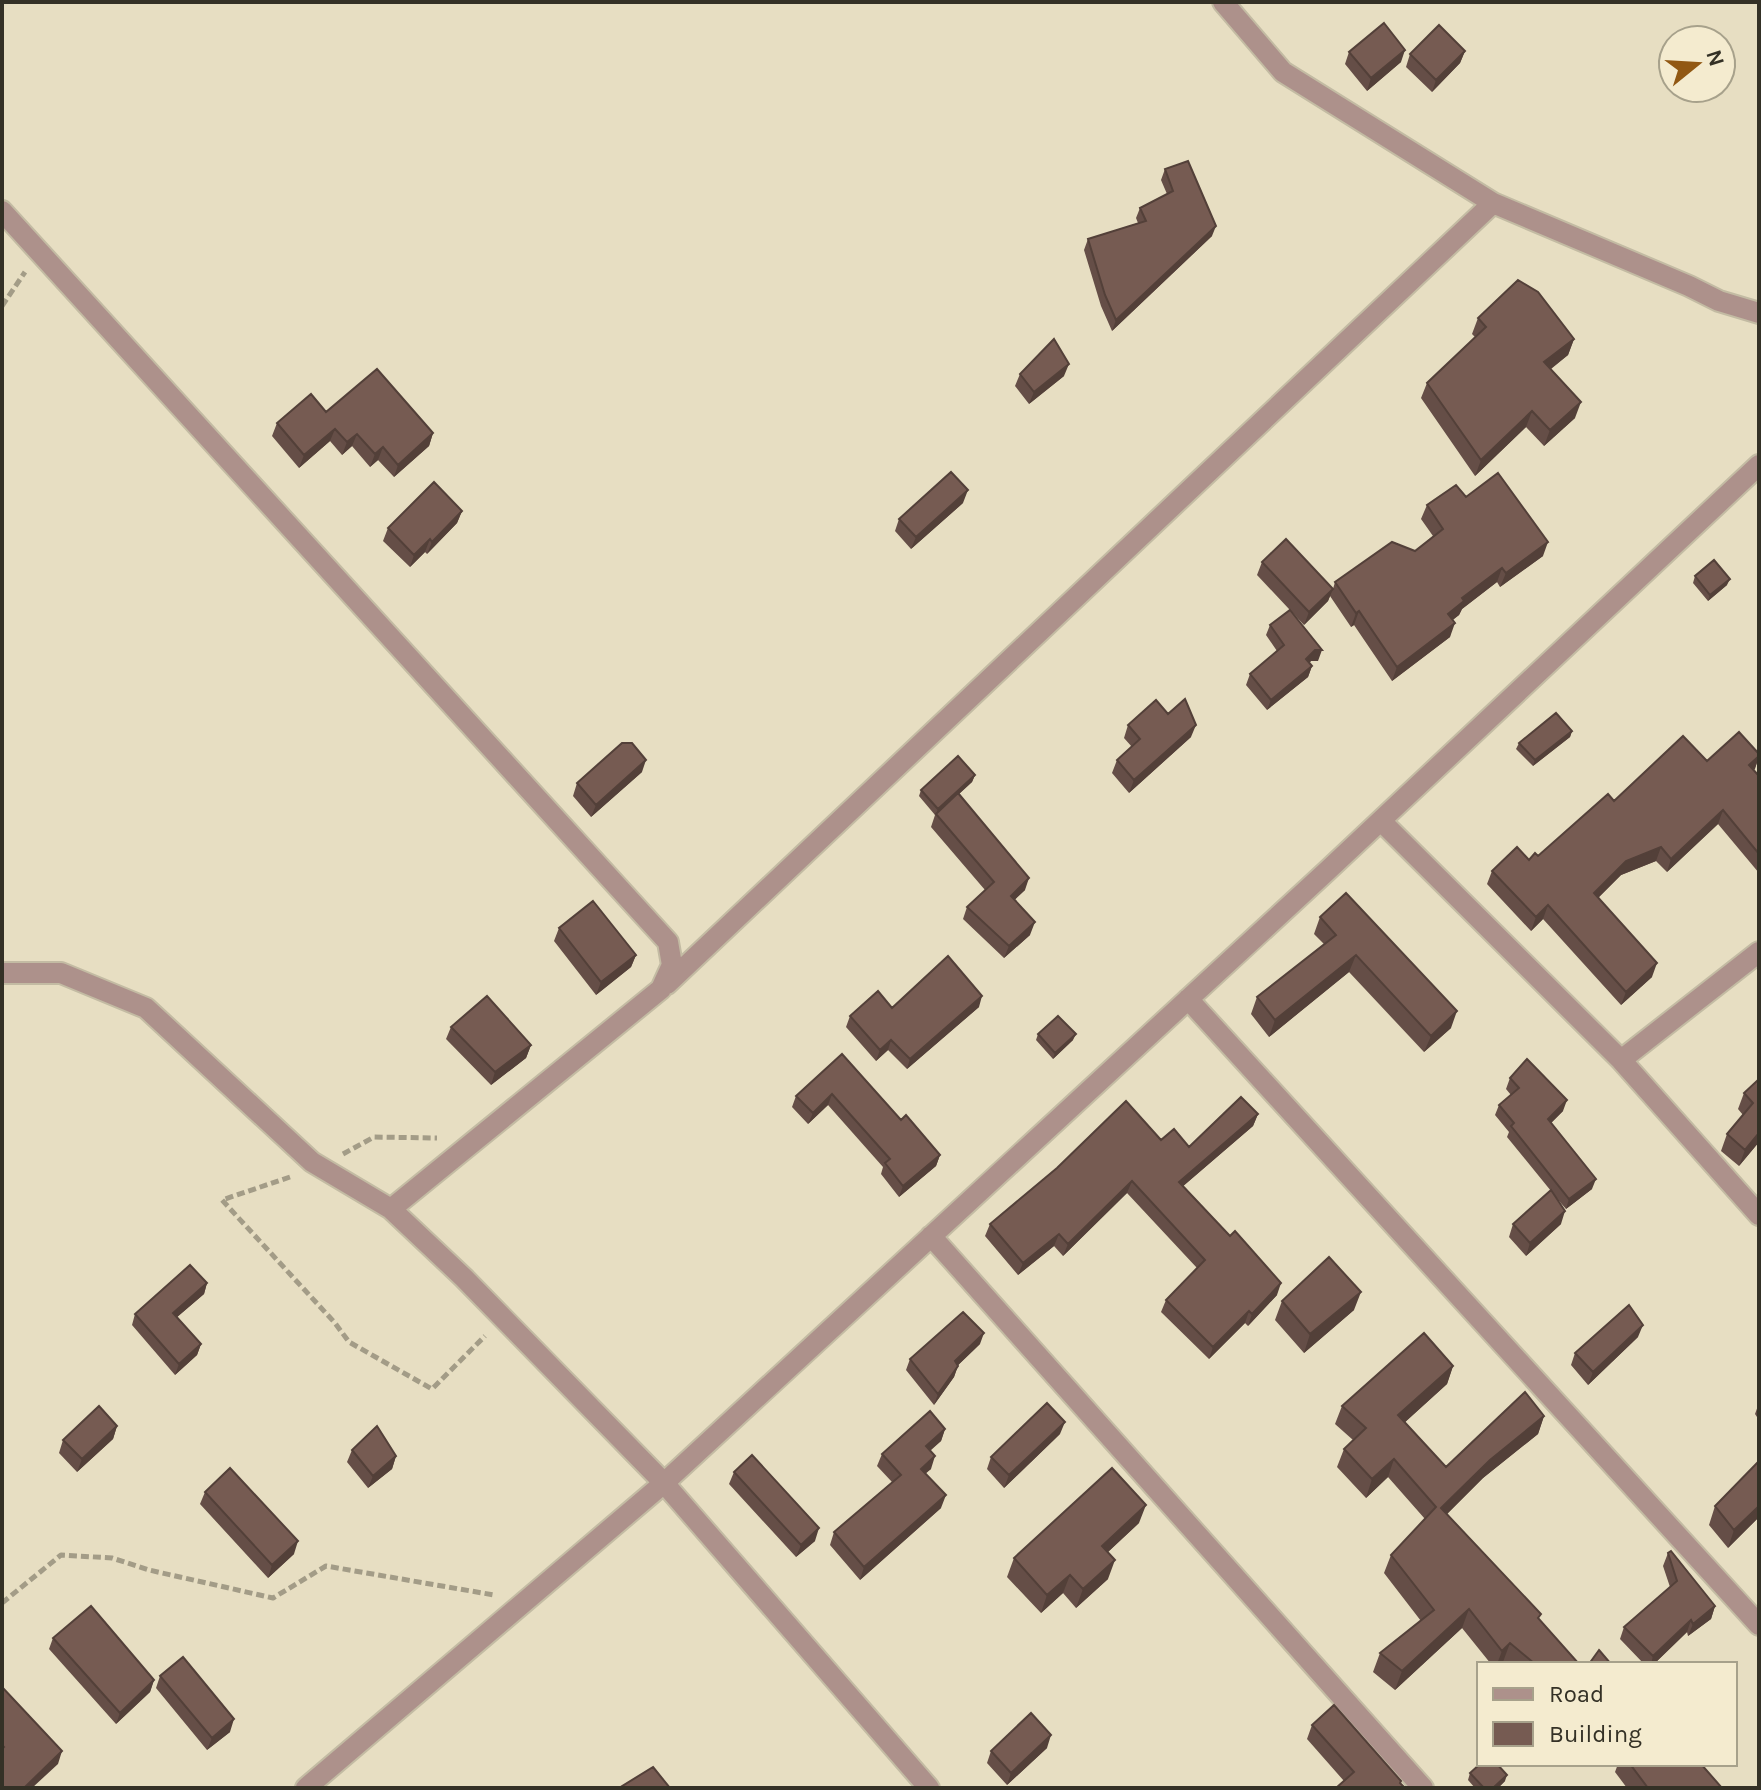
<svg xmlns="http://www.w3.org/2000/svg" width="1761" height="1790" font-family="Karla,sans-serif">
	<rect width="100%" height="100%" fill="#e7dec2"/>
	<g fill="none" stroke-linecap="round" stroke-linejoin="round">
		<!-- street casing -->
		<g stroke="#c3bba3" stroke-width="24">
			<path id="street" d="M1223 2 1283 72 1493 203 1689 286 1719 301 1759 313
				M2 211 668 942 672 965 661 989 391 1209 464 1278 664 1483 929 1788
				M1381 821 1621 1060 1759 1215
				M2 973H61L146 1008 312 1162 391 1209
				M667 984 1493 203
				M1188 999 1759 1625
				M1621 1060 1759 952
				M931 1236 1423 1788
				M306 1788 664 1483 1327 871 1759 465"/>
		</g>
		<!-- path -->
		<path stroke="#a39c87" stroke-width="5" stroke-dasharray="8 4" stroke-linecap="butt" d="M2 306 25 272
			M343 1154 374 1137 437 1138
			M290 1177 222 1200 335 1323 349 1342 432 1389 485 1336
			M2 1603 61 1555 112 1558 149 1570 273 1598 326 1566 494 1595"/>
		<!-- street -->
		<use href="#street" stroke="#ad918b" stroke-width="20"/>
	</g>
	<!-- wall -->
	<path fill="#654e47" d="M1465 51 1460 63 1432 92 1406 67 1410 54Z
		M1349 52 1401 62 1367 91 1345 64Z
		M1165 169 1212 236 1112 331 1101 306 1084 250 1088 239 1138 223 1136 218 1140 208 1167 194 1161 180Z
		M1478 318 1574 339 1568 355 1551 369 1575 418 1544 446 1526 427 1475 476 1421 398 1427 383 1475 337 1472 334Z
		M1020 374 1064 376 1029 404 1015 386Z
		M326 412 433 433 429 446 394 477 378 460 370 467 352 446 342 455 330 441 299 468 272 436 277 423Z
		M1466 497 1543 556 1500 587 1497 582 1462 609 1459 615 1452 620 1450 637 1392 681 1354 625 1351 627 1330 596 1328 601 1304 625 1257 575 1262 562 1333 589 1335 582 1415 551 1433 536 1421 519 1427 505Z
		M963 503 911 549 895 531 899 519Z
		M462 511 457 523 427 554 425 552 410 567 383 541 388 528Z
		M1695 576 1727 585 1708 601 1693 583Z
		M1270 625 1318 661H1311L1309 663 1312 666 1308 677 1267 710 1246 685 1250 674 1277 651 1266 635Z
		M1168 714 1191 737 1129 793 1112 773 1117 760 1132 747 1124 738 1128 725Z
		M1572 731 1570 737 1533 766 1516 749 1519 743Z
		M1759 754V758L1754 770 1759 776V873L1718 824 1667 872 1656 861 1621 875 1598 898 1652 977 1621 1005 1543 919 1531 931 1487 884 1492 871 1538 856 1614 801 1707 761Z
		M642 772 591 817 573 796 577 783Z
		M975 775 972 782 959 794 1025 890 1014 900 1030 935 1004 958 963 919 967 907 985 890 931 827 935 815 919 796 921 790Z
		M1320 917 1451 1028 1424 1052 1349 972 1269 1037 1251 1014 1257 997 1324 944 1314 934Z
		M559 928 636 955 631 967 596 995 554 941Z
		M979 1007 907 1069 888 1050 876 1061 846 1027 850 1016 892 1008Z
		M451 1027 531 1045 526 1058 491 1085 446 1039Z
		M1038 1034 1073 1040 1053 1059 1036 1040Z
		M842 1054 901 1120 940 1155 936 1166 899 1197 881 1174 883 1167 828 1105 808 1124 792 1107 796 1096Z
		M1510 1078 1563 1111 1551 1123 1592 1189 1566 1209 1554 1195 1561 1224 1526 1256 1509 1237 1513 1224 1551 1191 1507 1137 1509 1132 1495 1115 1499 1105 1511 1095 1506 1089Z
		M1759 1079V1142L1739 1166 1721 1151 1727 1134 1743 1115 1738 1109 1744 1093Z
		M1258 1114 1253 1126 1183 1186 1277 1295 1248 1326 1245 1323 1209 1359 1161 1312 1166 1300 1197 1268 1127 1193 1063 1256 1054 1246 1018 1275 985 1236 990 1224 1161 1140 1189 1147Z
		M207 1283 204 1294 177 1317 201 1344 197 1355 175 1375 132 1325 135 1314Z
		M1282 1301 1354 1310 1304 1353 1275 1320Z
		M1638 1337 1588 1385 1571 1365 1575 1353Z
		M980 1344 958 1365 954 1377 934 1405 906 1370 910 1359Z
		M1453 1366 1447 1384 1405 1422 1446 1467 1544 1416 1538 1434 1483 1478 1446 1515 1579 1664H1506L1503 1662 1501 1664H1491L1462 1628 1395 1690 1373 1672 1380 1653 1421 1621 1384 1573 1391 1555 1425 1519 1388 1477 1366 1498 1337 1467 1344 1449 1353 1440 1335 1424 1342 1406Z
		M1759 1403V1420L1755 1414Z
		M117 1426 113 1439 77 1472 59 1453 63 1440Z
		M945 1429 941 1441 930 1451 931 1469 925 1473 941 1508 860 1580 830 1545 834 1532 892 1482 877 1466 882 1454Z
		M1060 1434 1004 1488 987 1469 991 1457Z
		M352 1450 396 1456 392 1469 368 1488 347 1462Z
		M1759 1461V1517L1728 1548 1709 1525 1715 1506Z
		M734 1472 815 1541 796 1557 729 1484Z
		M205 1492 294 1554 268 1578 200 1504Z
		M1139 1523 1108 1552V1579L1076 1608 1063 1593 1041 1613 1007 1577 1014 1558Z
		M1668 1553 1715 1606 1711 1619 1688 1636 1687 1632 1654 1664H1644L1620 1639 1624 1627 1670 1587 1663 1566Z
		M53 1638 154 1680 150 1692 116 1724 49 1649Z
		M160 1676 230 1732 207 1750 156 1688Z
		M1312 1725 1400 1784 1344 1781 1307 1739Z
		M1047 1748 1007 1785 987 1763 991 1751Z
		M1618 1764H1701L1722 1788H1627L1615 1772Z
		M1470 1773 1505 1781 1498 1788H1475L1468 1780Z"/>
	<!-- shaded-wall -->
	<path fill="#534039" d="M1405 50 1401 62 1367 91 1371 78Z
		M1465 51 1460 63 1432 92 1436 80Z
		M1216 226 1212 236 1112 331 1116 320Z
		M1574 339 1568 355 1539 378 1544 362Z
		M1069 364 1064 376 1029 404 1034 392Z
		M1581 402 1575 418 1544 446 1550 430Z
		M1532 411 1526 427 1475 476 1481 460Z
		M335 429 330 441 299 468 304 455Z
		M433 433 429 446 394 477 398 465Z
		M357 434 352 446 342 455 347 442Z
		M383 447 378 460 370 467 375 454Z
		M968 490 963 503 911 549 916 537Z
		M462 511 457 523 427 554 432 542Z
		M430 539 425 552 410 567 414 555Z
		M1548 542 1543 556 1500 587 1506 573Z
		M1502 568 1497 582 1462 609 1459 615 1443 628 1448 614 1462 598Z
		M1730 579 1727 585 1708 601 1710 595Z
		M1333 589 1328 601 1304 625 1309 612Z
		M1359 611 1354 625 1351 627 1356 613Z
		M1455 623 1450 637 1392 681 1397 667Z
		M1315 650H1322L1318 661H1311L1302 670 1306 659Z
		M1312 666 1308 677 1267 710 1271 700Z
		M1196 725 1191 737 1129 793 1134 780Z
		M1572 731 1570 737 1533 766 1535 760Z
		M1759 756 1755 769 1744 778 1749 765Z
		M646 760 642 772 591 817 596 805Z
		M975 775 972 782 936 815 938 809Z
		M1723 810 1718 824 1667 872 1671 859Z
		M1661 847 1656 861 1621 875 1589 907 1594 893 1626 861Z
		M1029 878 1025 890 1006 908 1011 896Z
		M1548 905 1543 919 1531 931 1536 917Z
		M1035 922 1030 935 1004 958 1009 946Z
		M636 955 631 967 596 995 601 982Z
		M1356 955 1349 972 1269 1037 1275 1020Z
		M1657 963 1652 977 1621 1005 1626 992Z
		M982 996 979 1007 907 1069 910 1059Z
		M1457 1011 1451 1028 1424 1052 1431 1036Z
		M1076 1034 1073 1040 1053 1059 1055 1053Z
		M891 1040 888 1050 876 1061 880 1050Z
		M531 1045 526 1058 491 1085 495 1072Z
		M832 1094 828 1105 808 1124 813 1113Z
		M1567 1100 1563 1111 1544 1130 1548 1119Z
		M1258 1114 1253 1126 1174 1194 1179 1182Z
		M1759 1133V1142L1739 1166 1745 1150Z
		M940 1155 936 1166 899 1197 903 1186Z
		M1596 1179 1592 1189 1566 1209 1569 1199Z
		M1132 1181 1127 1193 1063 1256 1068 1244Z
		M1565 1211 1561 1224 1526 1256 1530 1243Z
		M1059 1234 1054 1246 1018 1275 1023 1263Z
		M207 1283 204 1294 169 1324 173 1313Z
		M1281 1283 1277 1295 1248 1326 1252 1314Z
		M1361 1292 1354 1310 1304 1353 1310 1334Z
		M1249 1311 1245 1323 1209 1359 1213 1347Z
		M1643 1325 1638 1337 1588 1385 1593 1372Z
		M984 1333 980 1344 951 1372 955 1361Z
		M201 1344 197 1355 175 1375 179 1364Z
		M958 1366 954 1377 934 1405 938 1394Z
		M1453 1366 1447 1384 1392 1434 1398 1415Z
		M1544 1416 1538 1434 1483 1478 1434 1527 1441 1508 1490 1460Z
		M1065 1422 1060 1434 1004 1488 1009 1475Z
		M117 1426 113 1439 77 1472 82 1459Z
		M945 1429 941 1441 921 1458 926 1446Z
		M396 1456 392 1469 368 1488 373 1476Z
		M935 1456 931 1469 917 1481 921 1469Z
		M1394 1459 1388 1477 1366 1498 1372 1479Z
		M946 1495 941 1508 860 1580 864 1567Z
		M1146 1505 1139 1523 1095 1564 1102 1546Z
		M1759 1506V1517L1728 1548 1734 1530Z
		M819 1528 815 1541 796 1557 801 1545Z
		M298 1541 294 1554 268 1578 272 1565Z
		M1115 1560 1108 1579 1076 1608 1083 1589Z
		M1070 1575 1063 1593 1041 1613 1047 1595Z
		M1715 1606 1711 1619 1688 1636 1693 1624Z
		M1469 1609 1462 1628 1395 1690 1402 1671Z
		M1691 1620 1687 1632 1654 1664H1651L1653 1656Z
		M1510 1643 1503 1662 1501 1664H1497L1502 1651Z
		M154 1680 150 1692 116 1724 120 1713Z
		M234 1719 230 1732 207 1750 212 1738Z
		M1051 1735 1047 1748 1007 1785 1011 1773Z
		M62 1751 58 1764 32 1788H24Z
		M1507 1775 1505 1781 1498 1788H1493Z"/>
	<!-- building -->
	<path fill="#765b52" stroke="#534039" stroke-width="2" d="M1384 23 1405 50 1371 78 1349 52Z
		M1439 25 1465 51 1436 80 1410 54Z
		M1188 161 1216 226 1116 320 1105 295 1088 239 1146 221 1140 208 1173 191 1165 169Z
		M1518 280 1538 292 1574 339 1544 362 1581 402 1550 430 1532 411 1481 460 1427 383 1486 327 1478 318Z
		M1054 339 1069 364 1034 392 1020 374Z
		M377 369 433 433 398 465 383 447 375 454 357 434 347 442 335 429 304 455 277 423 311 394 326 412Z
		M951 472 968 490 916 537 899 519Z
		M1498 473 1548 542 1506 573 1502 568 1462 598 1464 601 1448 614 1455 623 1397 667 1359 611 1356 613 1335 582 1392 542 1415 551 1443 529 1427 505 1456 485 1466 497Z
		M434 482 462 511 432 542 430 539 414 555 388 528Z
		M1286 539 1333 589 1309 612 1262 562Z
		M1714 560 1730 579 1710 595 1695 576Z
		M1290 610 1322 650H1315L1306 659 1312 666 1271 700 1250 674 1284 645 1270 625Z
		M1185 699 1196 725 1134 780 1117 760 1140 739 1128 725 1156 700 1168 714Z
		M1556 713 1572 731 1535 760 1519 743Z
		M1739 732 1759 754V756L1749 765 1759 776V854L1723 810 1671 859 1661 847 1626 861 1594 893 1657 963 1626 992 1548 905 1536 917 1492 871 1517 847 1529 860 1535 853 1538 856 1608 794 1614 801 1683 736 1707 761Z
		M622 743H632L646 760 596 805 577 783Z
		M958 756 975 775 938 809 921 790Z
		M958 793 1029 878 1011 896 1035 922 1009 946 967 907 994 882 936 814Z
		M1346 893 1457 1011 1431 1036 1356 955 1275 1020 1257 997 1336 935 1320 917Z
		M593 901 636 955 601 982 559 928Z
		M948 956 982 996 910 1059 891 1040 880 1050 850 1016 878 991 892 1008Z
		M487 996 531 1045 495 1072 451 1027Z
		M1058 1016 1076 1034 1055 1053 1038 1034Z
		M842 1054 901 1120 906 1115 940 1155 903 1186 885 1163 890 1159 832 1094 813 1113 796 1096Z
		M1527 1059 1567 1100 1548 1119 1596 1179 1569 1199 1511 1126 1514 1123 1499 1105 1519 1088 1510 1078Z
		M1759 1079V1133L1745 1150 1727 1134 1753 1103 1744 1093Z
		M1241 1097 1258 1114 1179 1182 1230 1236 1235 1231 1281 1283 1252 1314 1249 1311 1213 1347 1166 1300 1205 1260 1132 1181 1068 1244 1059 1234 1023 1263 990 1224 1057 1168 1126 1101 1161 1140 1174 1129 1189 1147Z
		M1551 1190 1565 1211 1530 1243 1513 1224Z
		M1329 1257 1361 1292 1310 1334 1282 1301Z
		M190 1265 207 1283 173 1313 201 1344 179 1364 135 1314Z
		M1629 1305 1643 1325 1593 1372 1575 1353Z
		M963 1312 984 1333 955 1361 958 1366 938 1394 910 1359Z
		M1424 1333 1453 1366 1398 1415 1446 1467 1525 1392 1544 1416 1490 1460 1441 1508 1541 1614 1538 1618 1579 1664H1535L1510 1643 1502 1651 1469 1609 1402 1671 1380 1653 1434 1610 1391 1555 1436 1507 1394 1459 1372 1479 1344 1449 1366 1428 1342 1406Z
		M1047 1403 1065 1422 1009 1475 991 1457Z
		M99 1406 117 1426 82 1459 63 1440Z
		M930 1411 945 1429 926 1446 935 1456 921 1469 946 1495 864 1567 834 1532 901 1475 882 1454Z
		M377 1426 396 1456 373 1476 352 1450Z
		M752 1455 819 1528 801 1545 734 1472Z
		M1759 1461V1506L1734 1530 1715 1506Z
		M230 1468 298 1541 272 1565 205 1492Z
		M1112 1468 1146 1505 1102 1546 1115 1560 1083 1589 1070 1575 1047 1595 1014 1558Z
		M1671 1551 1715 1606 1693 1624 1691 1620 1653 1656 1624 1627 1677 1581 1668 1553Z
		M91 1606 154 1680 120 1713 53 1638Z
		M1599 1650 1611 1664H1589Z
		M183 1657 234 1719 212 1738 160 1676Z
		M2 1687 62 1751 24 1788H2V1749L4 1747 2 1745Z
		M1334 1705 1401 1781 1400 1783 1405 1788H1336L1354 1772 1312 1725Z
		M1031 1713 1051 1735 1011 1773 991 1751Z
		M1480 1764H1497L1507 1775 1493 1788H1484L1470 1773Z
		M1630 1764H1701L1722 1788H1648Z
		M653 1767 670 1788H619Z"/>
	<!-- border -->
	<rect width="1761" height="1790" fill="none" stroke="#343126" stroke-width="8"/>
	<!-- legend -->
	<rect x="1477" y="1662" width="260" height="104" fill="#f4ebcf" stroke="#a7a18b" stroke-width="2"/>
	<rect x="1493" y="1688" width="40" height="12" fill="#ad918b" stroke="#a7a18b" stroke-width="2"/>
	<text x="1549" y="1702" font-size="24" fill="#343126">Road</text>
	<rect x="1493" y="1722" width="40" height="24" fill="#765b52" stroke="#a7a18b" stroke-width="2"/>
	<text x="1549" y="1742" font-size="24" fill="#343126">Building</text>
	<!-- north arrow -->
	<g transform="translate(1697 64) rotate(72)"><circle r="38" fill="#f4ebcf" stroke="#a7a18b" stroke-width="2"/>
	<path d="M0-6L14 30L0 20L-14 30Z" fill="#915813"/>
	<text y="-12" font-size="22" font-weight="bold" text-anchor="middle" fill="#343126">N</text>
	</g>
</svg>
